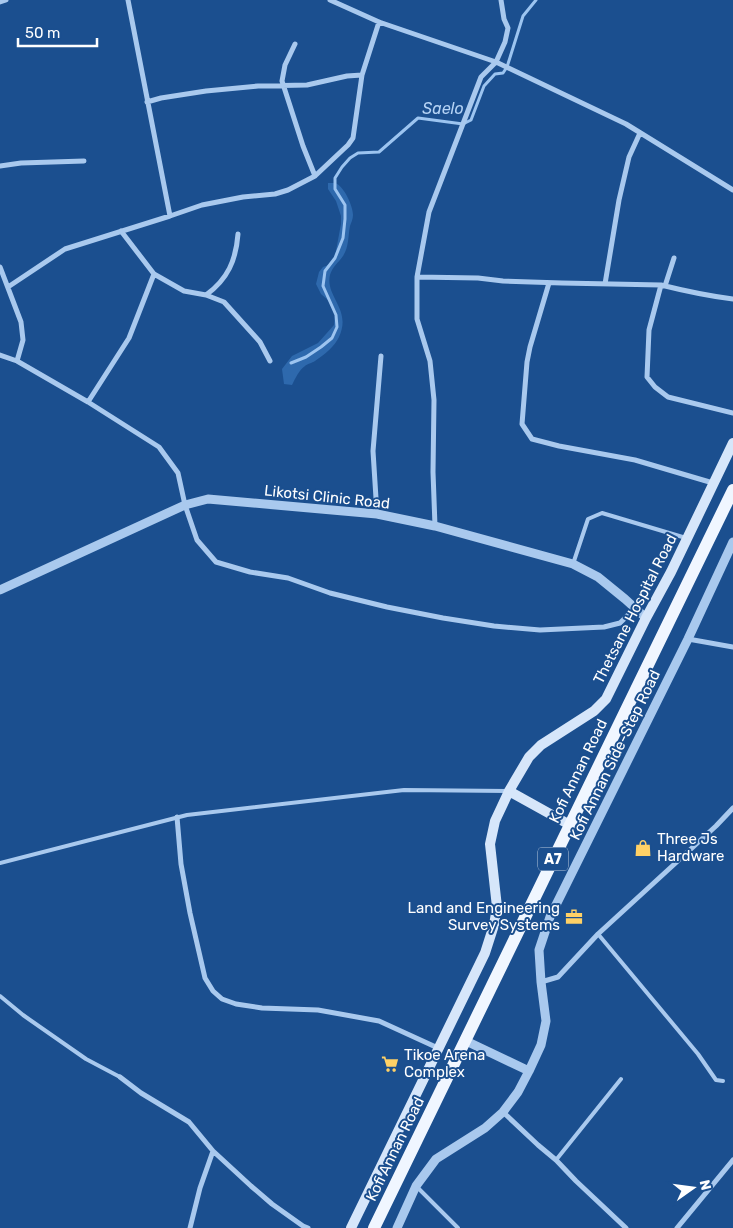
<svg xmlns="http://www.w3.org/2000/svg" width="733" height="1228" font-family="Rubik,sans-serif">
	<rect width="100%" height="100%" fill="#1b4f8f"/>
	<!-- green -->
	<path fill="#2e69ad" d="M328 183C329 183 334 183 335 183 344 186 353 206 353 215 353 219 351 223 350 226 348 236 349 247 343 256 339 262 332 267 330 275 325 297 352 309 339 337 335 346 324 355 315 361 312 363 307 364 305 366 299 370 295 379 292 385L284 384 282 369 292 356 318 343 334 325 335 313 329 301 321 294 316 284 319 272 323 267 331 264 335 256 341 224V216L336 201 328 189Z"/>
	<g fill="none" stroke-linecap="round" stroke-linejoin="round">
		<!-- stream -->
		<path stroke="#9cc4f0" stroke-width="3" d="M291 363 306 357 321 347 332 338 337 327 336 315 323 286 325 271 335 258 343 238 345 219V205L335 189V178L342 167 350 158 358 153 379 152 418 118 463 124 471 120 484 86 495 74 503 73 507 67 523 16 536 0"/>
		<!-- service -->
		<path stroke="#a9c9ee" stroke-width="4" d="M573 564 588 519 602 513 686 538
			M0 863 187 815 404 790 508 791
			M598 934 698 1054 716 1080 723 1081
			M0 996 23 1015 86 1059 120 1077
			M556 1160 621 1079
			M416 1186 458 1228"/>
		<!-- minor -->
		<path stroke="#a9c9ee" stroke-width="5" d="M128 0 170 216
			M330 0 379 22 496 62 626 124 733 190
			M0 2 6 0
			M147 102 161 98 206 91 258 86 307 85 347 76 362 75 379 22
			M0 166 21 163 84 161
			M315 176 348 145 353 138 362 75
			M121 231 154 274 184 291 206 295C228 279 236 260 238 234
			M0 267 21 322 23 340 17 361 88 402 159 447 178 473 185 505 197 540 216 562 250 572 288 578 330 593 387 607 443 618 494 626 540 630 604 627 620 623 635 608
			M417 277 478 278 503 281 562 283 661 285 649 330 647 377 655 387 668 397 733 413
			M549 283 530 347 527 362 522 424 532 439 559 446 635 460 713 483
			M605 284 619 200 629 157 640 133
			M661 285C685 291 709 296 733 299
			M665 286 674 258
			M8 287 65 249 170 216 202 205 243 197 275 194 288 190 315 176 303 146 282 81 285 65 295 44
			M206 295 224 302 260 342 270 361
			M0 355 17 361
			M88 402 129 338 154 274
			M377 514 373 451 381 356
			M435 526 433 472 434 400 430 361 417 319V277L429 212 481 77 496 62 505 42 508 28 504 19 501 0
			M688 639 733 647
			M177 817 181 864 190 913 205 978 213 991 222 999 236 1004 262 1008 318 1010 379 1021 438 1048
			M541 982 558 977 598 934 716 826 733 808
			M120 1077 141 1093 189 1122 213 1151 251 1186 272 1204 303 1226 308 1228
			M503 1112 538 1145 556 1160 576 1181 626 1228
			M190 1228 200 1188 213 1151
			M677 1228 733 1160"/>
		<!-- tertiary -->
		<path stroke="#a9c9ee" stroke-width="9" d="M0 590 185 505 208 499 377 514 435 526 573 564 598 577 625 599 646 618
			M466 1041 529 1071
			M397 1228 416 1186 436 1159 485 1128 503 1112 518 1092 529 1071 541 1045 546 1021 541 982 539 950 550 917 688 639 733 542"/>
		<!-- secondary -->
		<path stroke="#d6e6fa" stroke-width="10" d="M509 791 570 825
			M351 1228 485 953 494 925 497 907 490 844 495 821 509 791 529 757 541 745 594 711 606 699 646 618 671 572 733 443"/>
		<!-- primary -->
		<path stroke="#f0f6ff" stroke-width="12" d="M374 1228 733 490"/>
	</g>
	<!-- icons -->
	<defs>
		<g id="shop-bare" transform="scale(1.35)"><path d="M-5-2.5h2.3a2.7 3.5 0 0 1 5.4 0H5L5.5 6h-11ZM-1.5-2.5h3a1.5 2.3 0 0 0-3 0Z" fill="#ffd166" stroke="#1b4f8f" stroke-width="2.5" paint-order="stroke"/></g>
		<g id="office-bare" transform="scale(1.35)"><path d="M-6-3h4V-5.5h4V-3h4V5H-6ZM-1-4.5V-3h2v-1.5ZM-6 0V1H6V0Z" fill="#ffd166" stroke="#1b4f8f" stroke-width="2.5" paint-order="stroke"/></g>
		<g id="supermarket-bare" transform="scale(1.35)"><path d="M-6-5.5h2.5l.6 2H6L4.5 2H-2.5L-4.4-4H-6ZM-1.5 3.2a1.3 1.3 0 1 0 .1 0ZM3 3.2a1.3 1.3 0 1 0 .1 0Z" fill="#ffd166" stroke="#1b4f8f" stroke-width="2.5" paint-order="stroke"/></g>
	</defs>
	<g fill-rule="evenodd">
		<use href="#shop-bare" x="643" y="848"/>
		<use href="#office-bare" x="574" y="917"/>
		<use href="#supermarket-bare" x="390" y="1064"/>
	</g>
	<g text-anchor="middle" stroke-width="4" stroke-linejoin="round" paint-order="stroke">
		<!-- shield labels -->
		<rect fill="#1b4f8f" stroke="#bbcadd" stroke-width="1" x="538" y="847.5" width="30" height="23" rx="4"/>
		<g font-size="14" font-weight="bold" fill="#fff">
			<text x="553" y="864">A7</text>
		</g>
		<!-- street labels -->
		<g font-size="15" fill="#fff" stroke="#1b4f8f">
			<text transform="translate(327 497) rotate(6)" y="5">Likotsi Clinic Road</text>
			<text transform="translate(635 609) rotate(-63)" y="5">Thetsane Hospital Road</text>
			<text transform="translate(615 755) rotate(-64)" y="5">Kofi Annan Side-Step Road</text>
			<text transform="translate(578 771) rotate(-64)" y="5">Kofi Annan Road</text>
			<text transform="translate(395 1149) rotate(-64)" y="5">Kofi Annan Road</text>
		</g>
		<!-- poi labels -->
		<g font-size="15" fill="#fff" stroke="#1b4f8f" text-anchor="start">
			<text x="657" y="844">Three Js<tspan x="657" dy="17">Hardware</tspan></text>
			<text x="560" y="913" text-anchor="end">Land and Engineering<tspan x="560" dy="17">Survey Systems</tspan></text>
			<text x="404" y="1060">Tikoe Arena<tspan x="404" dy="17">Complex</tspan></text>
		</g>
		<!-- water labels -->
		<g font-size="16" font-style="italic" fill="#b5d3f5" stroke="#1b4f8f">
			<text x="443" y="114">Saelo</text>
		</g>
	</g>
	<!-- north arrow -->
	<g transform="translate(693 1188) rotate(76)" stroke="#1b4f8f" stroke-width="4" paint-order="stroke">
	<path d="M0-4L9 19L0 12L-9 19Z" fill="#ffffff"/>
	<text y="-8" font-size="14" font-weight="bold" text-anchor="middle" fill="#ffffff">N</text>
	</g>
	<!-- scale -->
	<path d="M18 38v8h79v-8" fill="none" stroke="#ffffff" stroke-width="2.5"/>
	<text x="25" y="38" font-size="15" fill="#ffffff" stroke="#1b4f8f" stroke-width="4" paint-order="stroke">50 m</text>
</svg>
